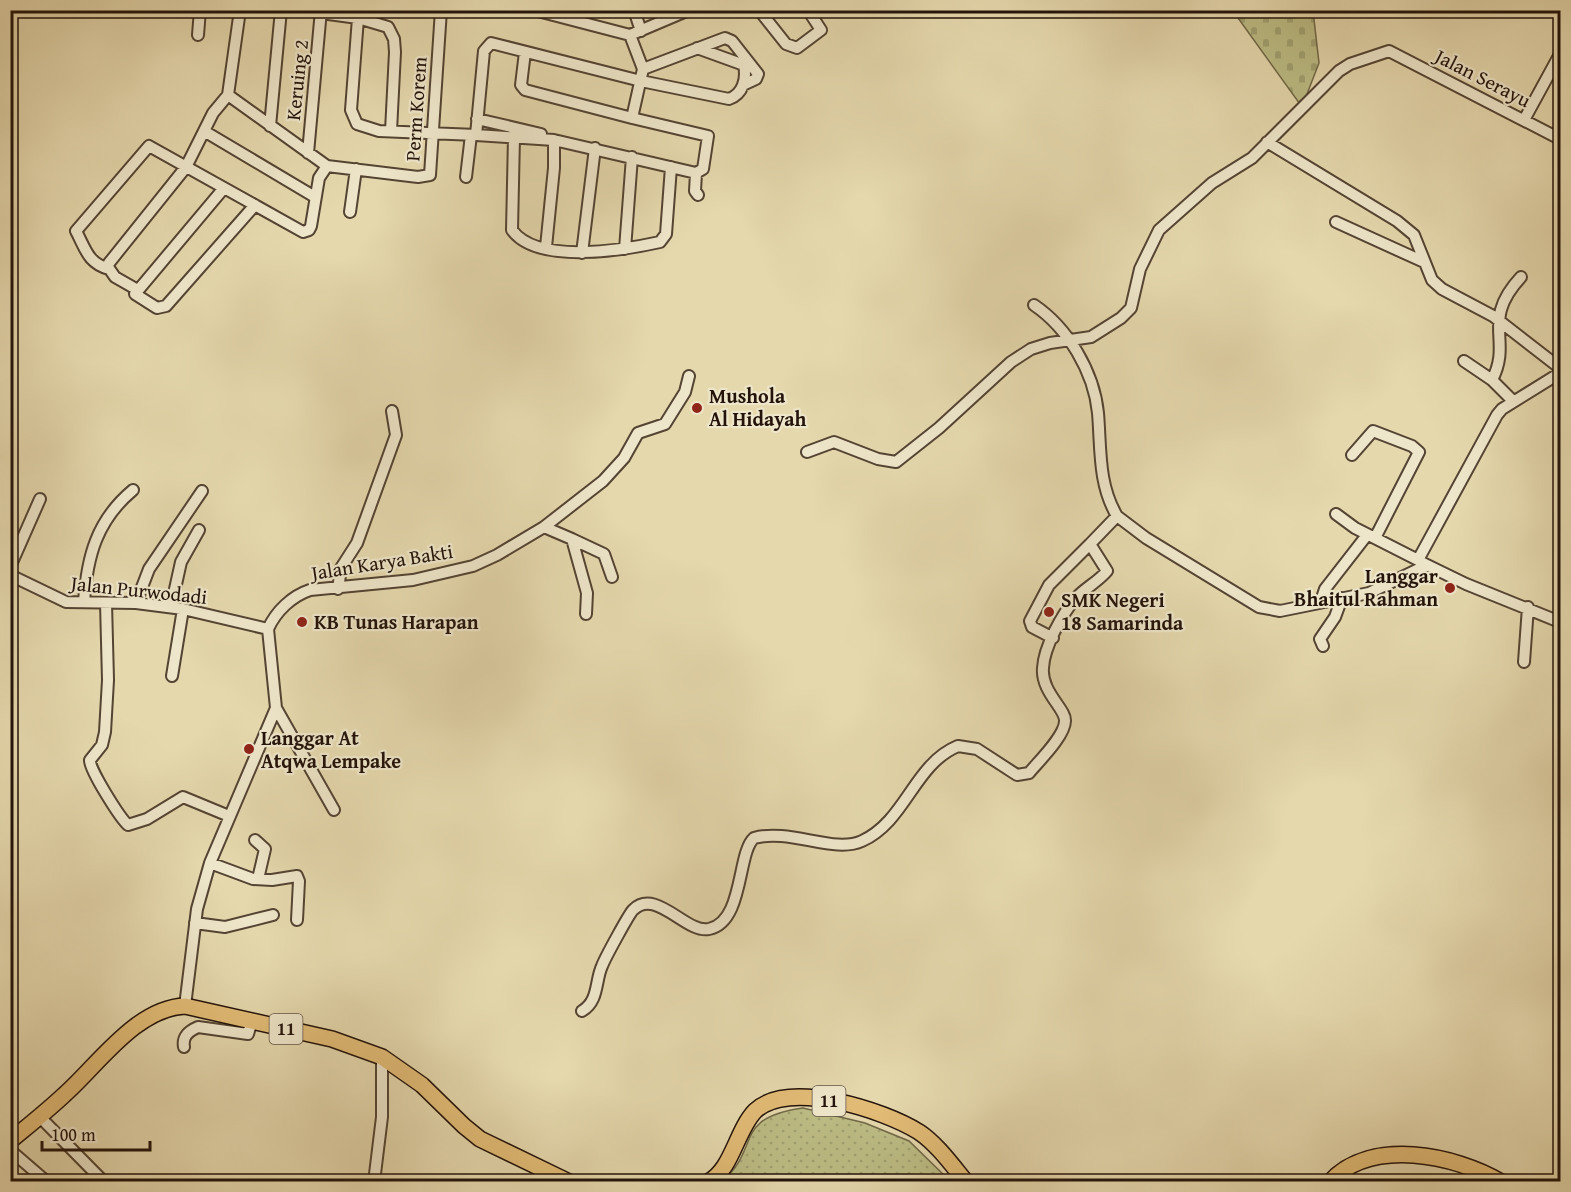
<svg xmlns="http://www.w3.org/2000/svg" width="1571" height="1192" font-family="'Gentium Book Plus',serif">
	<defs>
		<pattern id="grass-dots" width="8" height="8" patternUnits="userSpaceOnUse" patternTransform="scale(1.5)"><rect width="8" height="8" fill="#bcbc84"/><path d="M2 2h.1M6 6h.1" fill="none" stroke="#a1a171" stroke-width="1.8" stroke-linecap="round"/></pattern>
		<pattern id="cemetery-stones" width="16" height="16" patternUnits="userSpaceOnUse" patternTransform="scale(1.5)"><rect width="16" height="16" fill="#bcbc84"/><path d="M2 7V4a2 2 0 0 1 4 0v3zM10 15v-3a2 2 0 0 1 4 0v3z" fill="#a1a171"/></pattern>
	</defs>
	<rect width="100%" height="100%" fill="#e5d8ad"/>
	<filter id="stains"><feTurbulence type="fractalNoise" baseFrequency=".00333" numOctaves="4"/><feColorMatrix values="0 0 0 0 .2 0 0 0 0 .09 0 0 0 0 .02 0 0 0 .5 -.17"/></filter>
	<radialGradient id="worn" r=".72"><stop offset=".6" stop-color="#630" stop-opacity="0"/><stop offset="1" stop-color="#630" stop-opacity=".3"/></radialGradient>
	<!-- grass -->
	<path fill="url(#grass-dots)" stroke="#706847" stroke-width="1.5" d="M803 1108 865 1123 909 1141 950 1181H722C762 1148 731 1118 803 1108Z"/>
	<!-- cemetery -->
	<path fill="url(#cemetery-stones)" stroke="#706847" stroke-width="1.5" d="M1233 11H1313L1319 63 1302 107Z"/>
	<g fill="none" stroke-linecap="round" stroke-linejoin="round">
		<!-- minor casing -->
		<g stroke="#544433" stroke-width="14">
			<path id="minor" d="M534 10 630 35 689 10
				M634 10 641 31
				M759 10 786 44 797 48 821 30 808 10
				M321 13 358 18 388 27 394 39 395 52 391 131
				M358 18 351 110 357 124 379 131 476 135 484 51 491 43 641 81 729 99C743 94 747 79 744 65
				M198 35 200 10
				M697 48 744 65
				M525 52 521 85 525 90 632 118 643 69 630 35
				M643 69 725 38 732 41 758 74 756 79 743 85
				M228 95 327 166
				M477 119 541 134
				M1524 120 1560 54
				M270 126 281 10
				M204 131 315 197
				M476 135 554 140 696 173 703 169 708 136 632 118
				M514 137 512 230C537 265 624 250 660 242L666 234 671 167
				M1267 142 1397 221 1414 235 1432 280 1442 289 1493 316 1560 368
				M308 153 321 10
				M696 173 695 191 698 195
				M466 177 471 135
				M224 188 135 294 157 308 166 306 255 205
				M350 212 356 169
				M1336 222 1424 262
				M546 247 554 168V140
				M625 249 632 157
				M582 253 595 148
				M109 269C88 263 86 250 76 231L149 146 303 232 309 230 311 226 319 178 327 166 418 177 430 175 441 10
				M136 289 115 277 108 267 109 263 186 167 213 113 228 95 240 10
				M1034 305C1068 328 1094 372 1098 413 1101 449 1098 484 1117 516
				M1464 361 1492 380 1513 401
				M1492 380C1513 340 1480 321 1521 277
				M807 452 834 442 878 459 896 462 939 428 1011 362 1031 349 1050 343 1091 337 1121 318 1131 308 1140 269 1159 230 1212 183 1252 158 1339 71 1350 64 1389 51 1560 139
				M1352 455 1373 431 1412 446 1419 452 1375 538
				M1336 514 1355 528 1418 560
				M544 527 572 539 587 593 586 614
				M572 539 604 554 612 577
				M1427 565 1466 584 1560 622
				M10 567 40 499
				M10 575 66 602 136 603 183 609 268 629
				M338 589 341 568 357 543 396 435 392 411
				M1321 601 1325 589 1367 535
				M84 602C87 556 97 520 133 490
				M106 603 108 680 105 732 102 745 90 760C89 769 120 818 128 825L147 819 183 797 229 816
				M136 603 149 569 202 491
				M171 607 181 562 199 530
				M1053 638 1032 627 1030 621 1049 585 1090 544
				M1323 646 1320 639 1335 617 1342 598
				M1524 662 1528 607
				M172 676 183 609
				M276 708 334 810
				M255 840 265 849 258 879
				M210 863 253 879 272 880 297 876 299 881 297 920
				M195 923 225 927 273 915
				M185 1006 197 909 210 863 276 708 268 629C276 611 292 596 310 590L413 580 473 566 497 555 544 527 603 481 624 458 638 433 665 424 685 392 689 376
				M582 1011C599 1001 595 981 602 966 605 958 629 914 633 910 656 887 686 934 709 929 744 922 737 853 754 838 790 828 834 854 862 841 906 821 914 764 958 746L977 749 1017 775 1029 773C1038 762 1065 736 1065 721 1066 709 1041 692 1043 668 1044 647 1062 614 1076 598 1085 588 1099 581 1107 571L1090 544 1117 516 1146 538 1259 607 1280 611 1369 593 1427 565 1418 560 1497 415 1502 409 1560 373
				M184 1047C182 1036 189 1031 198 1027L248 1034 252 1021
				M39 1116 104 1182
				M10 1150 47 1182
				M374 1182 382 1117V1057"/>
		</g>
		<!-- highway casing -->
		<g stroke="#23130a" stroke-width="18">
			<path id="highway" d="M10 1141C28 1126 47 1111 64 1095 98 1065 136 1008 185 1006L332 1039 382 1057 422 1085 464 1126 480 1139 569 1182
				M708 1182C732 1170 736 1131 755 1111 788 1079 884 1110 919 1132 937 1144 952 1165 966 1182
				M1330 1182C1371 1137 1455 1155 1501 1182"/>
		</g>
		<!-- minor -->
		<use href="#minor" stroke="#eee6ca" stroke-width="10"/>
		<!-- highway -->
		<use href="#highway" stroke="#e2bc76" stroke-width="15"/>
	</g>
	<!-- markers -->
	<g fill="#8f2418" stroke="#eee6ca" stroke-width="2">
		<circle cx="697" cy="408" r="6"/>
		<circle cx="1450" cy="588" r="6"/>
		<circle cx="1049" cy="612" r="6"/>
		<circle cx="302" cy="622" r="6"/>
		<circle cx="249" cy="749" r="6"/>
	</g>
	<g text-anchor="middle" stroke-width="4.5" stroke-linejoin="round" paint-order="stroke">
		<!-- shield labels -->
		<g fill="#eee6ca" stroke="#605244" stroke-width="1.5">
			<rect x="269.5" y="1014" width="33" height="30" rx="4.5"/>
			<rect x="812.5" y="1086" width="33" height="30" rx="4.5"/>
		</g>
		<g font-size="18" font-weight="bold" fill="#23130a">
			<text x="286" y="1035">11</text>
			<text x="829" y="1107">11</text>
		</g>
		<!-- street labels -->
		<g font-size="20" fill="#23130a" stroke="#eee6ca">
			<text transform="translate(1483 78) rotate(27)" y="7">Jalan Serayu</text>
			<text transform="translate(297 80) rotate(-84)" y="7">Keruing 2</text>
			<text transform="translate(416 109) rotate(-86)" y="7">Perm Korem</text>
			<text transform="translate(382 562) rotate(-9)" y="7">Jalan Karya Bakti</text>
			<text transform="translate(139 590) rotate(6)" y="7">Jalan Purwodadi</text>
		</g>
		<!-- poi labels -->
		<g font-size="20" font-weight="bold" fill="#23130a" stroke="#eee6ca" text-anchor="start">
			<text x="709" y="403">Mushola<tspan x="709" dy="23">Al Hidayah</tspan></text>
			<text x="1438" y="583" text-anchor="end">Langgar<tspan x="1438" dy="23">Bhaitul Rahman</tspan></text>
			<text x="1061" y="607">SMK Negeri<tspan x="1061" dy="23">18 Samarinda</tspan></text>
			<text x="314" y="629">KB Tunas Harapan</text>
			<text x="261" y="745">Langgar At<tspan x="261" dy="23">Atqwa Lempake</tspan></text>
		</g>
	</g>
	<!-- margin -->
	<rect width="1571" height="1192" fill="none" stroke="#e5d8ad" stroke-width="36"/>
	<rect x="12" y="12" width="1547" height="1168" fill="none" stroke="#23130a" stroke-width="3"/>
	<rect x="18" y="18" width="1535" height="1156" fill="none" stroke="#23130a" stroke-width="1.5"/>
	<!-- scale -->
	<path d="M42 1141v9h108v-9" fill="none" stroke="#23130a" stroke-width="3"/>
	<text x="51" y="1141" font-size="18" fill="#23130a" stroke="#eee6ca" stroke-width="4.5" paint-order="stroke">100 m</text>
	<rect width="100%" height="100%" filter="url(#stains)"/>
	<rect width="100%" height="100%" fill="url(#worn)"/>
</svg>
